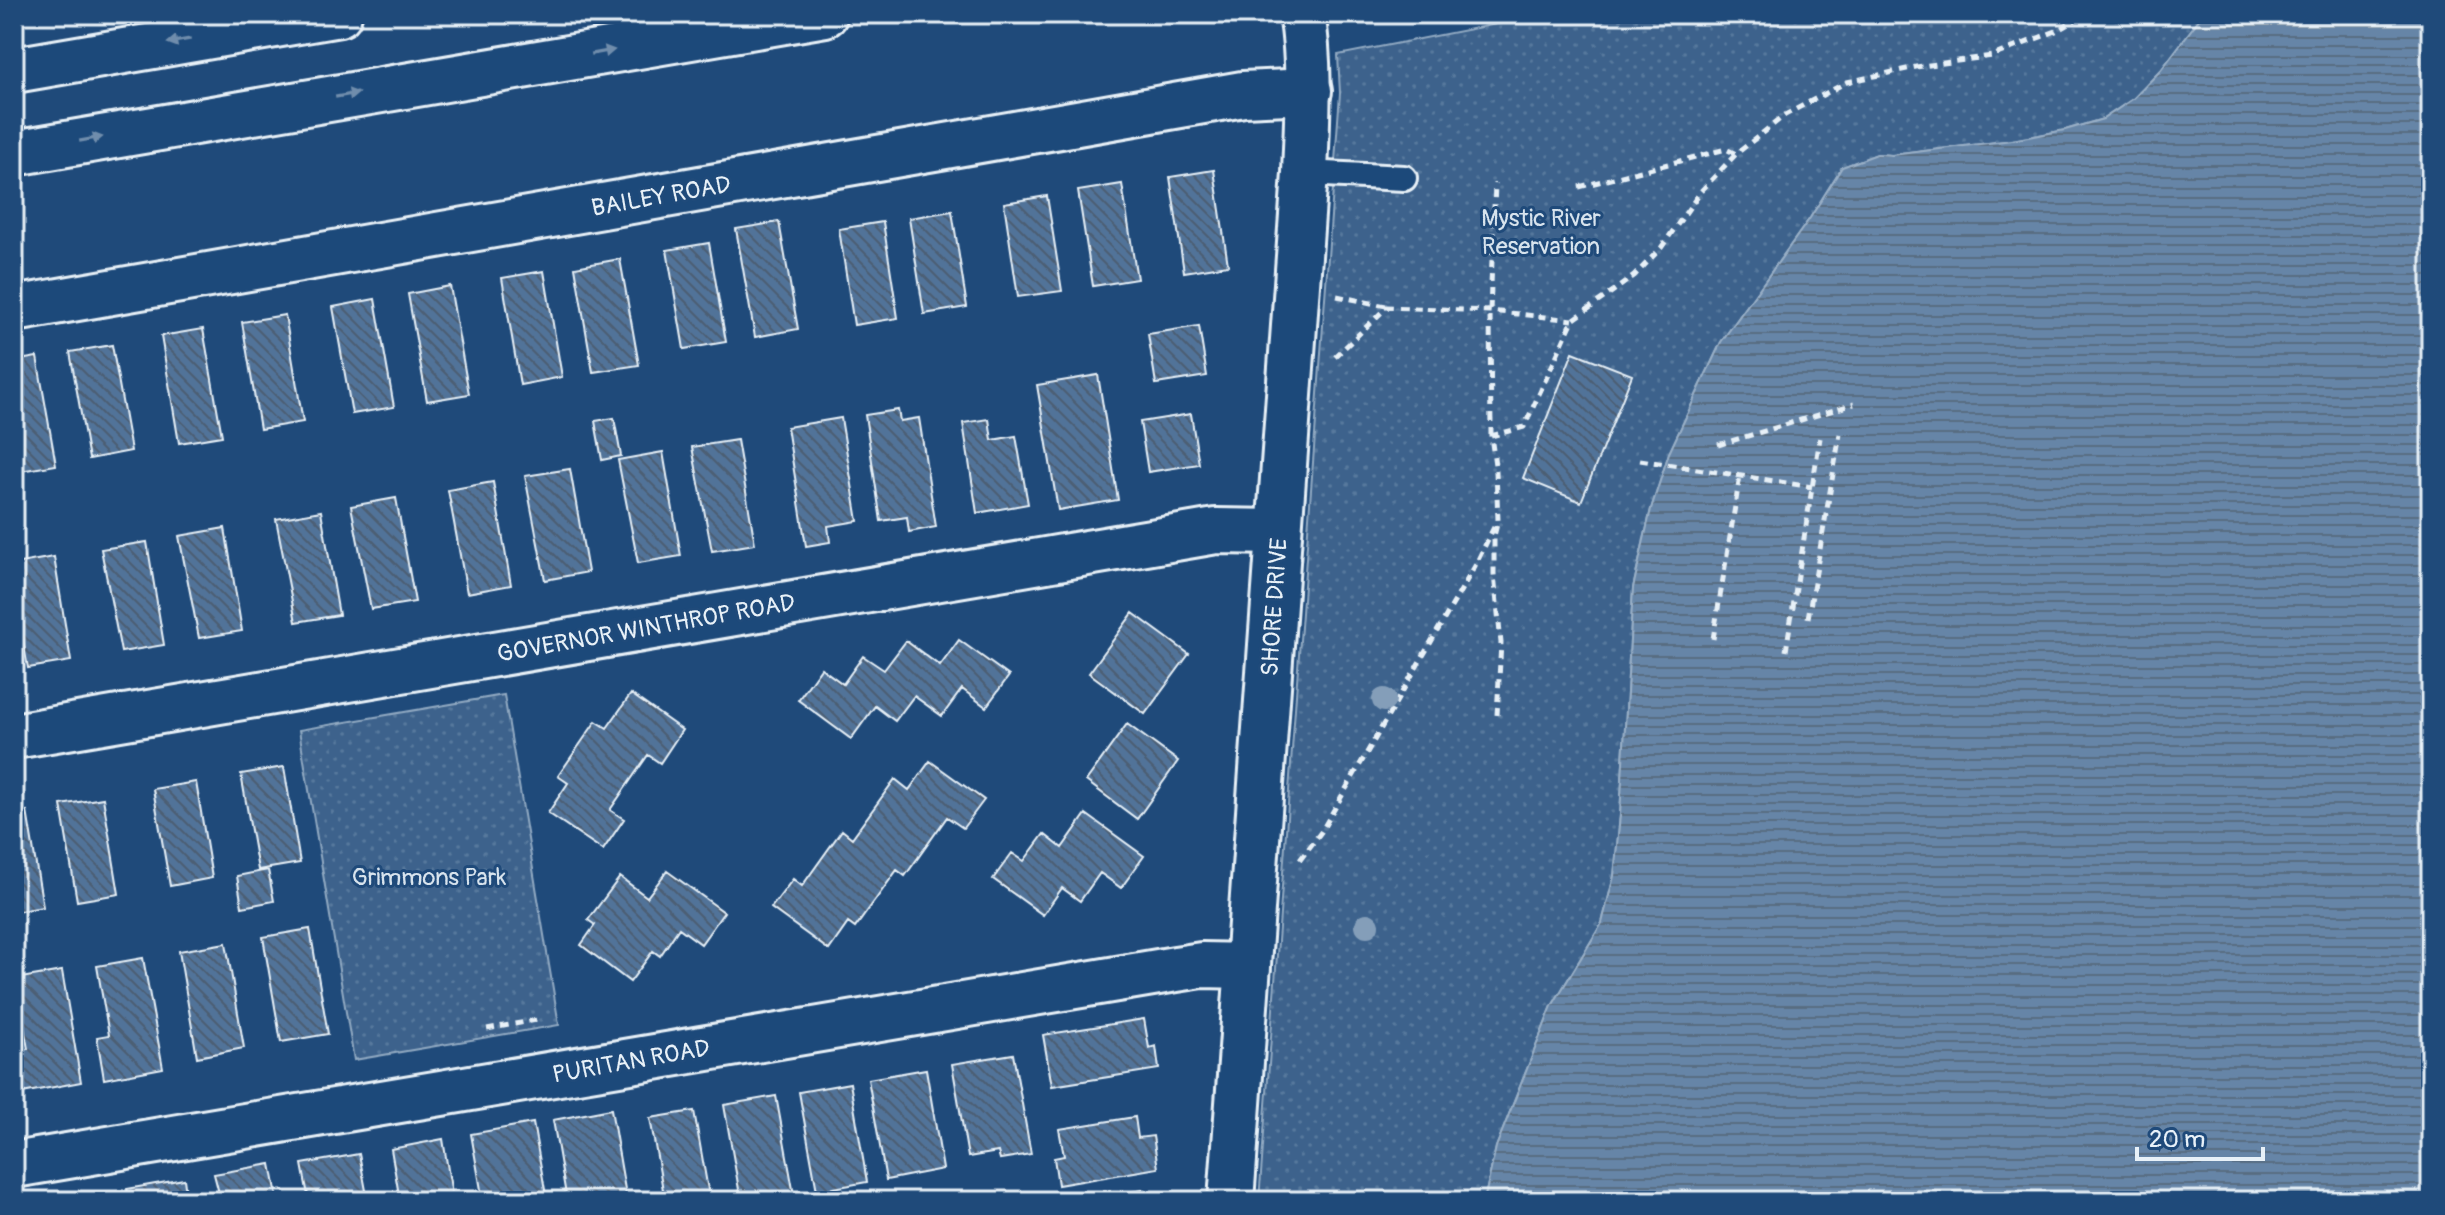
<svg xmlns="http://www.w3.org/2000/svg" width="2445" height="1215" font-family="Pangolin,sans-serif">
	<defs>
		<pattern id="grass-dots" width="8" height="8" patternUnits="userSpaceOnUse" patternTransform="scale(2)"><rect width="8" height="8" fill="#3c628c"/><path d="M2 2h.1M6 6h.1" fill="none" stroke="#58799d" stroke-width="1.8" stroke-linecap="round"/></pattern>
		<pattern id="water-rules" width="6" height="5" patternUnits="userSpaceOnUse" patternTransform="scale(2)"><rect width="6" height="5" fill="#6685a7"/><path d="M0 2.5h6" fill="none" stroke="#596d82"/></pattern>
		<pattern id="building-back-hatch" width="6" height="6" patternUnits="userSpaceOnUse" patternTransform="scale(2)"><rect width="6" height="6" fill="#517399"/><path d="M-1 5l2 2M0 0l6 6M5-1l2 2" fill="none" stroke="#4c5e72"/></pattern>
	</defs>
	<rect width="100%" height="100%" fill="#1f4a7a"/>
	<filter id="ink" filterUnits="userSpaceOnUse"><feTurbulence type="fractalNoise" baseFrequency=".0125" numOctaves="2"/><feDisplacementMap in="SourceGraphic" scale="16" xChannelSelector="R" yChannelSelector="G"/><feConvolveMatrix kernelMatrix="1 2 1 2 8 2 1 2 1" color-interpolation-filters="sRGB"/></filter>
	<g filter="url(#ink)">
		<!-- grass -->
		<path fill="url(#grass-dots)" stroke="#92aac2" stroke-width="2" d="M1548 14H2203L2161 70 2134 98 2103 119 2065 130 2012 140 1892 155 1877 154 1842 167 1810 218 1721 342 1669 453 1651 509 1633 588 1620 815 1614 876 1602 923 1552 1006 1496 1147 1484 1201H1259L1340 93 1338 55Z
			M504 695 559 1025 354 1060 299 730Z"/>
		<!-- water -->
		<path fill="url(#water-rules)" stroke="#9ab0c7" stroke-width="2" d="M2203 14H2431V1201H1484L1496 1147 1552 1006 1602 923 1614 876 1620 815 1633 588 1651 509 1669 453 1721 342 1810 218 1842 167 1877 154 1892 155 2012 140 2065 130 2103 119 2134 98 2161 70Z"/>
		<!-- building -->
		<path fill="url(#building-back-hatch)" stroke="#e8f1f8" stroke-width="2" d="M1214 170 1228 265 1184 272 1170 177Z
			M1122 184 1137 279 1093 286 1078 191Z
			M1047 196 1062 291 1018 297 1004 203Z
			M952 211 967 307 924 314 909 218Z
			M779 222 798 329 755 337 736 229Z
			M883 222 898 318 854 325 839 229Z
			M709 243 726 342 684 349 667 250Z
			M620 259 639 365 593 372 575 267Z
			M544 271 562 377 520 385 502 278Z
			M450 286 469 394 427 401 408 294Z
			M375 299 394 407 352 414 333 307Z
			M285 315 303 422 260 429 242 322Z
			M1199 326 1207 376 1156 384 1148 334Z
			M203 329 222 436 179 443 161 336Z
			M112 345 131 451 89 459 70 352Z
			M1573 352 1632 375 1581 502 1523 478Z
			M37 357 56 465 14 472V361Z
			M1098 375 1118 500 1058 510 1037 385Z
			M898 410 900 421 919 418 936 527 909 532 907 517 881 521 865 415Z
			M1191 414 1199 464 1148 472 1140 422Z
			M614 418 621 456 602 460 595 421Z
			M841 418 858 521 828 526 830 542 806 546 787 427Z
			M989 419 992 440 1016 436 1028 504 977 513 963 423Z
			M737 440 755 544 712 551 692 447Z
			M663 452 681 556 638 563 618 460Z
			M570 469 588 572 545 580 525 476Z
			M493 482 511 585 467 593 448 490Z
			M396 498 415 602 371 609 351 506Z
			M321 511 339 615 296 622 276 519Z
			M225 528 242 631 199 638 179 536Z
			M147 542 164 645 121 652 101 549Z
			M54 557 71 661 28 668 14 593V564Z
			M1133 613 1189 654 1145 714 1089 673Z
			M959 640 1009 676 986 707 962 689 942 716 914 696 895 721 875 706 851 739 798 700 821 668 843 684 863 656 884 670 906 641 940 666Z
			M631 694 682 730 660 763 648 755 610 810 624 819 603 850 548 813 568 783 558 776 596 721 607 728Z
			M1127 724 1178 761 1137 819 1086 781Z
			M930 761 984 800 963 828 947 817 905 876 897 870 855 928 848 923 829 950 771 908 793 879 802 886 842 830 852 838 895 779 909 790Z
			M284 767 300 863 258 870 241 774Z
			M196 782 212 878 170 886 153 789Z
			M103 798 119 894 77 901 61 805Z
			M27 811 43 907 14 912V813Z
			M1086 814 1144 856 1121 888 1100 873 1080 901 1062 888 1043 915 993 879 1012 853 1024 861 1044 834 1062 848Z
			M268 870 274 901 242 907 237 876Z
			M667 871 724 912 701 944 679 928 660 956 653 951 630 982 581 945 595 925 588 920 620 877 647 897Z
			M310 929 328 1034 281 1042 263 937Z
			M226 943 244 1048 197 1057 179 951Z
			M143 958 163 1068 104 1079 97 1037 109 1035 97 966Z
			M62 971 81 1082 22 1093 15 1051 28 1049 15 979Z
			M1144 1019 1149 1048 1156 1046 1159 1069 1052 1086 1043 1035Z
			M1013 1054 1031 1154 1000 1159 998 1152 968 1157 952 1064Z
			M926 1069 943 1169 886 1180 868 1079Z
			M850 1083 867 1182 817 1191 799 1092Z
			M776 1096 794 1195 741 1201 724 1105Z
			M611 1109 627 1201H567L553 1120Z
			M694 1111 710 1201H665L650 1118Z
			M1135 1117 1138 1138 1153 1136 1158 1168 1058 1185 1054 1158 1064 1156 1059 1129Z
			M533 1123 547 1201H483L471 1134Z
			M443 1139 453 1201H400L391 1149Z
			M359 1154 368 1201H309L302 1164Z
			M271 1164 278 1201H221L214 1174Z
			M184 1179 187 1201H130L127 1189Z
			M1144 1190 1146 1201H1079Z
			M97 1194 98 1201H54Z"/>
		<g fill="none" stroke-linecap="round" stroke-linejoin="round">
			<!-- service casing -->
			<g stroke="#e8f1f8" stroke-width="30">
				<path id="service" d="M1305 173 1404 178"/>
			</g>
			<!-- minor casing -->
			<g stroke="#e8f1f8" stroke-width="50">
				<path id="minor" d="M14 309 1243 94 1309 91
					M14 736 1216 531 1279 532
					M14 1165 1176 969 1202 965 1248 966"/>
			</g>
			<!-- tertiary casing -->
			<g stroke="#e8f1f8" stroke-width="50">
				<path id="tertiary" d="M1231 1201 1305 173C1307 120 1311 67 1302 14"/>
			</g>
			<!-- motorway casing -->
			<g stroke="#e8f1f8" stroke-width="50">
				<path id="motorway" d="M14 70 339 14
					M14 153 825 14"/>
			</g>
			<!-- path -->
			<path stroke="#e8f1f8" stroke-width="5" stroke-dasharray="8 6" stroke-linecap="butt" d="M1579 187 1726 149 1736 154
				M1337 296 1386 306
				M1335 357 1387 307 1490 311 1573 320
				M1491 436 1490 311 1495 183
				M1718 445 1854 404
				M1640 460 1812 487
				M1808 618 1840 434
				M1713 639 1740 476
				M1786 651 1820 438
				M1497 715 1501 643 1494 574V536L1498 520 1496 472 1491 436 1524 427 1573 320 1634 276 1661 248 1701 191 1736 154 1785 115 1847 82 1916 67 1992 56 2056 31 2086 14
				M1300 860 1321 832 1475 566 1494 527
				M487 1029 537 1020"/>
			<!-- service -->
			<use href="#service" stroke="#1f4a7a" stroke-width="24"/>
			<!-- minor -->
			<use href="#minor" stroke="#1f4a7a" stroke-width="44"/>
			<!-- tertiary -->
			<use href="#tertiary" stroke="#1f4a7a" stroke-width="44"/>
			<!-- motorway -->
			<use href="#motorway" stroke="#1f4a7a" stroke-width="44"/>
		</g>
		<!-- trees -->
		<g fill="#849eb9">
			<circle cx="1384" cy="700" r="12"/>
			<circle cx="1367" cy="925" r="12"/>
		</g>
		<!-- one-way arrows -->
		<defs><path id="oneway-solid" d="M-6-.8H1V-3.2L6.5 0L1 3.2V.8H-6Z" transform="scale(2)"/></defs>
		<g fill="#6f8dac">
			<use href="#oneway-solid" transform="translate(179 41) rotate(170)"/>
			<use href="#oneway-solid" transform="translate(603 52) rotate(-10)"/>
			<use href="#oneway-solid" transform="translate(347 95) rotate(-10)"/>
			<use href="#oneway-solid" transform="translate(91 139) rotate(-10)"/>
		</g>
	</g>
	<g text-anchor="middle" stroke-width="6" stroke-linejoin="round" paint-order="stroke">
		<!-- street labels -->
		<g font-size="24" fill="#e8f1f8" stroke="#1f4a7a">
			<text transform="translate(661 196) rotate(-10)" y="8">BAILEY ROAD</text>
			<text transform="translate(1274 607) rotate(-86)" y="8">SHORE DRIVE</text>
			<text transform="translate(646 628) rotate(-10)" y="8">GOVERNOR WINTHROP ROAD</text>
			<text transform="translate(631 1061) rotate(-10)" y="8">PURITAN ROAD</text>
		</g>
		<!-- park labels -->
		<g font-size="24" fill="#d7e3ed" stroke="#1f4a7a">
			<text x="1541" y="226">Mystic River<tspan x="1541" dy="28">Reservation</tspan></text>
			<text x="429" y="885">Grimmons Park</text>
		</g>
	</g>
	<!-- margin -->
	<rect width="2445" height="1215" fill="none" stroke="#1f4a7a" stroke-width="48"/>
	<rect x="24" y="24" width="2397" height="1167" fill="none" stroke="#e8f1f8" stroke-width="3" filter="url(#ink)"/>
	<!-- scale -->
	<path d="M2137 1147v12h126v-12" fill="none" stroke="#e8f1f8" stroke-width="4"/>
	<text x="2149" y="1147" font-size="24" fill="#e8f1f8" stroke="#1f4a7a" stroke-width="6" paint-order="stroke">20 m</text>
</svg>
